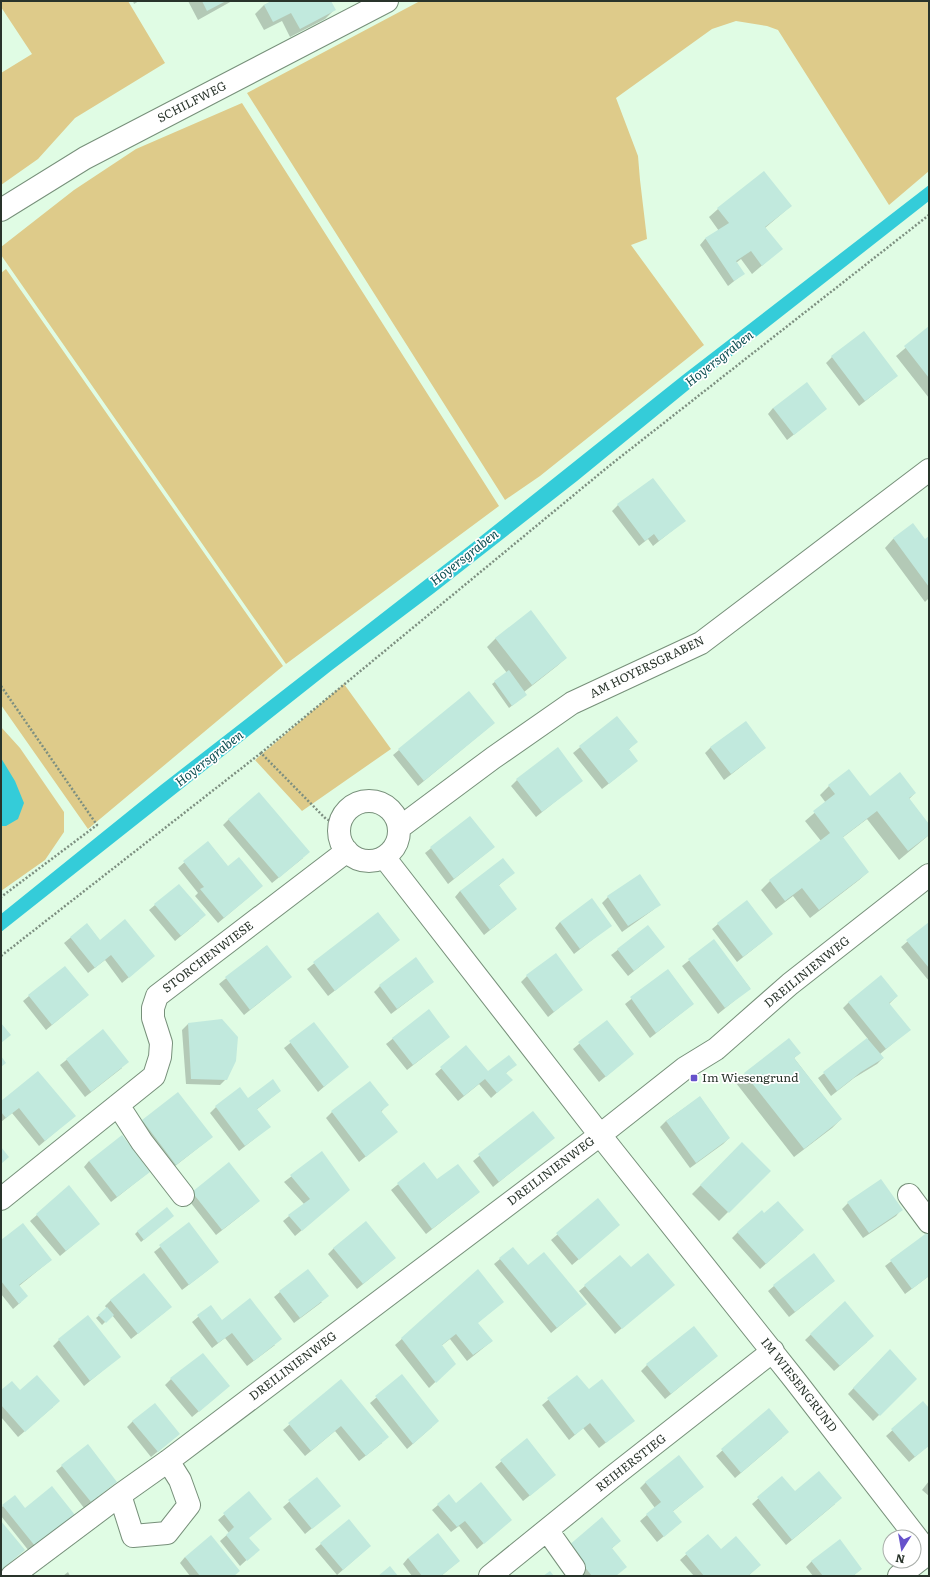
<svg xmlns="http://www.w3.org/2000/svg" width="930" height="1577" font-family="Literata,serif">
	<rect width="100%" height="100%" fill="#e0fce4"/>
	<!-- green -->
	<path fill="#decb8a" d="M1 1H128L165 63 75 118 38 159 1 185V73L32 54 1 7Z
		M420 1H929V171L889 205 778 30 767 26 736 21 712 29 616 98 638 156 640 180 647 239 631 245 704 345 540 476 505 500 247 93Z
		M242 103 499 506 286 664 1 255V247L74 190 136 149Z
		M6 269 283 666 88 829 1 705V273Z
		M344 684 391 749 302 811 255 760Z
		M1 727 20 748 64 812V832L45 860 1 891Z"/>
	<!-- water -->
	<path fill="#34ccd9" d="M929 185V201L692 387 577 481 434 593 332 670 1 932V914L161 785 471 544 683 375Z
		M1 758 15 781 24 803 18 819 6 826H1Z"/>
	<!-- shadow -->
	<path fill="#0003" d="M133 1H139L134 4Z
		M188 1H232L198 20Z
		M273 1H330L334 10 325 19 290 37 282 21 264 30 255 14 264 5Z
		M791 206 765 228 781 249 752 274 741 259 736 263 743 274 728 286 700 245 705 239 719 231 709 217 718 209Z
		M929 328V398L896 356Z
		M832 357 897 376 859 406 826 363Z
		M773 408 826 409 787 440 768 414Z
		M618 505 684 521 653 546 648 539 639 546 612 511Z
		M913 525 925 541 929 537V598L925 602 885 548 893 539Z
		M496 638 566 658 557 666 524 692 523 697 509 708 492 684 507 673 487 647Z
		M617 717 636 742 628 750 631 766 602 789 573 753Z
		M494 723 418 786 393 755 399 750Z
		M711 747 765 748 724 780 705 753Z
		M517 780H582L536 817 511 786Z
		M829 786 869 797 915 793 909 799 929 825V835L899 860 867 819 842 838 868 872 859 880 810 918 793 896 776 909 761 890 770 881 821 841 805 821 826 803 820 795Z
		M470 817 494 847 448 884 425 853Z
		M229 819 303 858 272 883 223 825Z
		M208 842 228 867 262 886 218 923 195 896 198 893 178 868Z
		M513 873 498 886 516 909 484 935 455 897 460 891Z
		M608 897 659 904 653 910 622 932 602 903Z
		M155 905 199 921 175 941 149 910Z
		M378 913 399 940 328 996 307 969Z
		M560 922 611 925 574 954 555 928Z
		M929 923V981L901 947Z
		M87 924 100 941 154 956 122 983 105 960 88 973 64 943Z
		M718 924 766 939 737 962 712 929Z
		M648 927 664 947 628 976 611 955Z
		M714 941 750 988 718 1014 682 966Z
		M266 946 291 977 244 1015 219 984Z
		M668 970 693 1004 650 1038 625 1004Z
		M527 976 582 989 548 1017 521 982Z
		M433 982 391 1014 374 992 380 986Z
		M88 995 46 1030 23 1001 29 996Z
		M897 996 889 1004 903 1035 880 1054 883 1058 877 1064 854 1078 831 1096 818 1078 868 1039 843 1008 849 1002Z
		M428 1011 449 1037 407 1070 386 1044Z
		M222 1020 226 1079 220 1085 186 1084 182 1030 188 1024Z
		M607 1021 633 1054 599 1082 573 1049Z
		M314 1024 347 1067 318 1092 284 1048Z
		M103 1031 122 1068 85 1097 60 1065Z
		M466 1047 488 1073 509 1070 505 1074 511 1080 491 1098 479 1084 458 1101 435 1074Z
		M800 1053 794 1058 841 1119 832 1128 794 1157 736 1083 745 1074Z
		M280 1091 256 1110 269 1127 239 1151 210 1113 216 1107Z
		M178 1094 212 1137 170 1170 136 1127Z
		M700 1097 729 1138 723 1144 690 1168 660 1127 666 1121Z
		M1 1102 74 1116 39 1146 12 1113 1 1122Z
		M387 1105 381 1112 396 1132 359 1162 326 1118 332 1112Z
		M533 1113 553 1138 493 1187 473 1161Z
		M742 1144 769 1171 719 1221 692 1194Z
		M322 1153 349 1190 295 1236 283 1221 304 1204 284 1182Z
		M89 1161 149 1172 111 1202 84 1167Z
		M424 1163 437 1181 479 1192 426 1234 391 1190Z
		M69 1187 98 1224 60 1256 30 1221Z
		M192 1193 253 1206 216 1235 187 1198Z
		M598 1200 613 1230 572 1265 551 1240Z
		M848 1203 901 1210 896 1216 863 1238 842 1209Z
		M170 1218 141 1242 135 1234 138 1231Z
		M189 1224 212 1267 182 1290 154 1252Z
		M738 1232 797 1236 760 1269 732 1238Z
		M928 1233 929 1276 905 1294 885 1266Z
		M1 1242 51 1260 19 1286 21 1302 13 1309 1 1294Z
		M334 1248 395 1258 357 1289 328 1254Z
		M500 1259 528 1266 580 1309 551 1333 494 1264Z
		M631 1269 667 1290 615 1334 579 1291 585 1286Z
		M478 1271 503 1302 477 1323 492 1341 467 1361 450 1339 441 1346 448 1370 429 1388 395 1345Z
		M834 1281 789 1317 768 1291 774 1286Z
		M280 1292 322 1302 294 1323 274 1297Z
		M111 1300 165 1312 131 1339 112 1315 102 1325 96 1318 107 1309 105 1306Z
		M845 1302 867 1342 834 1371 805 1340Z
		M210 1307 222 1321 275 1345 247 1366 225 1338 212 1348 192 1322Z
		M59 1340 119 1357 84 1386 53 1346Z
		M890 1350 915 1379 873 1421 848 1394Z
		M717 1356 665 1399 641 1371 647 1365Z
		M402 1376 432 1427 407 1449 370 1403Z
		M577 1376 589 1391 627 1426 599 1448 583 1428 569 1440 542 1405Z
		M171 1379 223 1391 192 1417 165 1385Z
		M341 1381 382 1443 359 1461 335 1431 305 1456 283 1430Z
		M20 1391 53 1407 18 1437 1 1417V1392Z
		M923 1403 929 1410V1445L909 1462 886 1436Z
		M769 1410 782 1438 735 1478 716 1456Z
		M133 1421 179 1434 151 1457 127 1427Z
		M527 1439 555 1475 523 1501 495 1467Z
		M62 1466 115 1482 84 1508 56 1471Z
		M317 1478 333 1511 305 1534 283 1507Z
		M782 1478 794 1493 835 1504 786 1545 752 1504Z
		M929 1481V1496L922 1490Z
		M646 1482 703 1487 672 1512 681 1522 657 1542 640 1521 655 1508 640 1488Z
		M249 1493V1538L252 1555 240 1566 220 1541 229 1533 218 1520Z
		M456 1504 511 1520 477 1549 459 1526 451 1532 432 1510 438 1505Z
		M3 1506 24 1509 74 1515 29 1551 1 1516V1508Z
		M708 1535 720 1550 760 1565 748 1576H694L680 1560Z
		M620 1541 611 1549 616 1576H582L562 1552Z
		M321 1544 370 1546 337 1575 315 1549Z
		M185 1557 233 1576H190L180 1563Z
		M408 1558 459 1561 441 1576H412L403 1564Z
		M812 1561 861 1569 853 1576H813L806 1567Z
		M68 1572 70 1576H63Z"/>
	<!-- building -->
	<path fill="#c1e9dd" d="M202 1H226L207 11Z
		M271 1H331L336 10 300 29 291 13 273 22 264 5Z
		M764 171 792 206 765 227 783 249 762 266 751 251 736 261 745 274 734 281 705 238 729 223 717 208Z
		M929 326V378L904 346Z
		M864 331 898 376 865 401 831 356Z
		M807 382 827 409 794 435 773 408Z
		M653 478 686 521 659 541 654 534 645 541 617 504Z
		M913 523 925 539 929 536V587L893 538Z
		M531 610 567 658 532 685 495 638Z
		M509 670 527 695 512 706 494 681Z
		M469 691 495 723 424 781 398 749Z
		M617 716 638 742 629 749 638 761 609 784 579 746Z
		M746 721 766 748 731 774 710 747Z
		M558 747 583 781 542 812 516 779Z
		M849 769 870 796 900 772 916 793 909 798 929 824V835L908 851 877 811 843 837 869 872 819 910 802 888 785 901 769 880 830 833 813 811 835 794 828 785Z
		M259 792 310 852 279 878 228 819Z
		M470 816 495 847 454 879 430 847Z
		M208 841 228 866 239 857 263 886 224 918 200 889 204 887 183 861Z
		M503 858 515 873 499 885 517 909 490 930 460 891Z
		M640 874 661 905 628 926 607 896Z
		M179 884 206 915 181 936 154 904Z
		M592 898 612 926 580 949 560 922Z
		M747 900 773 934 743 957 717 923Z
		M378 912 400 940 335 991 313 962Z
		M125 919 155 956 129 978 111 955 95 968 70 937 87 923 100 940Z
		M929 922V968L906 940Z
		M648 925 665 947 634 971 617 949Z
		M714 939 751 989 725 1008 688 959Z
		M267 945 292 977 250 1010 225 977Z
		M556 953 583 990 554 1012 526 975Z
		M416 957 434 982 397 1009 379 985Z
		M65 966 89 995 52 1025 28 995Z
		M668 969 694 1004 656 1033 630 997Z
		M881 975 898 996 889 1003 911 1030 886 1049 848 1002Z
		M429 1009 450 1037 413 1065 392 1038Z
		M222 1019 238 1037 236 1061 227 1080 191 1079 188 1023Z
		M607 1020 634 1054 606 1077 578 1042Z
		M314 1022 349 1067 324 1087 289 1041Z
		M1 1023 11 1035 1 1043Z
		M103 1029 129 1062 91 1092 66 1059Z
		M789 1038 801 1053 794 1058 842 1119 804 1149 744 1073Z
		M867 1038 884 1058 861 1072 837 1091 823 1072Z
		M466 1045 488 1071 509 1055 517 1065 506 1073 513 1080 497 1093 485 1079 464 1096 440 1067Z
		M1 1056 6 1063 1 1067Z
		M38 1071 76 1116 45 1141 19 1108 6 1118 1 1112V1101Z
		M273 1079 281 1091 257 1109 271 1127 245 1146 215 1106 240 1087 248 1098Z
		M370 1081 389 1105 381 1111 398 1132 366 1157 331 1111Z
		M178 1092 213 1137 176 1165 142 1120Z
		M700 1096 730 1138 696 1163 666 1121Z
		M533 1111 555 1138 499 1182 478 1154Z
		M122 1135 150 1172 117 1197 89 1161Z
		M742 1142 771 1171 729 1213 700 1185Z
		M1 1147 9 1157 1 1164Z
		M322 1151 350 1190 302 1231 288 1215 310 1199 290 1175Z
		M229 1162 260 1201 222 1230 192 1192Z
		M424 1162 437 1179 458 1164 480 1192 432 1229 397 1183Z
		M881 1179 903 1210 869 1233 847 1202Z
		M69 1185 100 1224 66 1251 36 1214Z
		M598 1198 620 1225 579 1260 556 1233Z
		M778 1201 804 1230 766 1264 737 1232 762 1210 764 1213Z
		M167 1207 174 1216 144 1240 137 1231Z
		M366 1221 396 1258 363 1284 333 1248Z
		M189 1222 219 1262 189 1285 159 1245Z
		M23 1223 52 1260 19 1285 28 1296 19 1304 1 1281V1240Z
		M928 1232 929 1276 912 1289 890 1260Z
		M513 1247 528 1265 544 1252 587 1304 557 1328 499 1258Z
		M648 1253 675 1285 622 1329 584 1285 620 1255 631 1267Z
		M814 1253 835 1281 795 1312 773 1285Z
		M308 1269 329 1296 300 1318 279 1291Z
		M478 1269 504 1302 478 1323 493 1341 473 1355 456 1334 442 1345 456 1364 436 1383 401 1338Z
		M144 1273 172 1307 138 1334 110 1300Z
		M250 1298 282 1339 254 1361 232 1333 218 1343 197 1315 211 1305 222 1320Z
		M845 1301 874 1336 840 1366 810 1334Z
		M107 1307 114 1315 106 1323 98 1315Z
		M88 1315 121 1357 90 1381 58 1339Z
		M694 1326 718 1356 671 1394 646 1364Z
		M890 1349 917 1379 880 1416 853 1388Z
		M203 1353 230 1386 199 1412 170 1378Z
		M402 1374 439 1421 413 1444 375 1396Z
		M37 1375 60 1401 25 1432 1 1405V1390L12 1381 20 1390Z
		M577 1375 589 1389 602 1379 635 1421 606 1443 590 1423 575 1435 547 1398Z
		M341 1379 389 1437 366 1456 341 1426 311 1451 288 1423Z
		M923 1401 929 1408V1446L915 1457 891 1429Z
		M155 1403 180 1434 158 1452 132 1421Z
		M769 1408 789 1432 741 1473 721 1449Z
		M527 1438 556 1475 530 1496 500 1460Z
		M88 1444 117 1482 91 1502 61 1465Z
		M679 1455 704 1487 673 1511 682 1522 664 1537 646 1514 661 1502 645 1482Z
		M819 1471 842 1498 792 1540 757 1497 782 1476 795 1491Z
		M317 1477 341 1506 312 1529 288 1500Z
		M481 1482 512 1520 484 1544 465 1521 457 1527 437 1504 449 1494 456 1503Z
		M52 1486 75 1515 35 1546 2 1505 15 1495 25 1508Z
		M249 1491 272 1519 249 1538 260 1550 247 1561 226 1535 234 1527 223 1513Z
		M602 1517 621 1541 612 1548 627 1567 616 1576H592L568 1546Z
		M349 1519 371 1546 343 1570 320 1543Z
		M1 1521 25 1550 1 1570Z
		M438 1533 460 1561 441 1576H422L408 1558Z
		M708 1534 721 1549 736 1536 761 1565 748 1576H704L685 1553Z
		M211 1535 240 1571 234 1576H200L185 1557Z
		M840 1539 862 1569 853 1576H823L811 1561Z
		M390 1566 398 1576H378Z
		M550 1571 554 1576H543Z"/>
	<g fill="none" stroke-linecap="round" stroke-linejoin="round">
		<!-- minor casing -->
		<g stroke="#77907a" stroke-width="24">
			<path id="minor" d="M1 210 85 158 387 1
				M339 831a30 30 0 1 1 60 0a30 30 0 1 1-60 0Z
				M399 828 493 758 572 703 701 643 929 470
				M384 857 600 1135 794 1379 927 1551 929 1556
				M118 1105 142 1142 183 1195
				M909 1195 929 1222
				M1 1199 154 1076 160 1057 161 1043 153 1018V1008L157 996 347 851
				M168 1461 180 1480 189 1505 167 1533 133 1536 120 1495 168 1461 600 1135 685 1068 716 1049 790 984 929 875
				M547 1530 574 1568
				M12 1576 120 1495
				M490 1576 611 1478 773 1351
				M899 1576 927 1554"/>
		</g>
		<!-- path -->
		<path stroke="#7d8f80" stroke-width="2.5" stroke-dasharray="2 2" stroke-linecap="butt" d="M1 686 97 825 1 897
			M261 753 609 466 929 215
			M1 956 261 753 326 819 341 825"/>
		<!-- minor -->
		<use href="#minor" stroke="#fff" stroke-width="22"/>
	</g>
	<!-- markers -->
	<rect fill="#6652cb" stroke="#fff" stroke-width="1.5" x="690" y="1074" width="8" height="8" rx="2"/>
	<g text-anchor="middle" stroke-width="3.5" stroke-linejoin="round" paint-order="stroke">
		<!-- street labels -->
		<g font-size="12" fill="#29342b" stroke="#fff">
			<text transform="translate(192 102) rotate(-27)" y="4">SCHILFWEG</text>
			<text transform="translate(647 667) rotate(-26)" y="4">AM HOYERSGRABEN</text>
			<text transform="translate(208 957) rotate(-37)" y="4">STORCHENWIESE</text>
			<text transform="translate(807 972) rotate(-39)" y="4">DREILINIENWEG</text>
			<text transform="translate(551 1171) rotate(-37)" y="4">DREILINIENWEG</text>
			<text transform="translate(293 1366) rotate(-37)" y="4">DREILINIENWEG</text>
			<text transform="translate(799 1385) rotate(52)" y="4">IM WIESENGRUND</text>
			<text transform="translate(631 1463) rotate(-38)" y="4">REIHERSTIEG</text>
		</g>
		<!-- poi labels -->
		<g font-size="12" fill="#29342b" stroke="#fff" text-anchor="start">
			<text x="702" y="1082">Im Wiesengrund</text>
		</g>
		<!-- water labels -->
		<g font-size="13" font-style="italic" fill="#0c4d52" stroke="#fff">
			<text transform="translate(719 358) rotate(-38)" y="5">Hoyersgraben</text>
			<text transform="translate(464 557) rotate(-38)" y="5">Hoyersgraben</text>
			<text transform="translate(209 758) rotate(-38)" y="5">Hoyersgraben</text>
		</g>
	</g>
	<!-- border -->
	<rect width="930" height="1577" fill="none" stroke="#29342b" stroke-width="4"/>
	<!-- north arrow -->
	<g transform="translate(902 1549) rotate(191)"><circle r="19" fill="#ffffff" stroke="#a9aeaa"/>
	<path d="M0-3L7 15L0 10L-7 15Z" fill="#6652cb"/>
	<text y="-6" font-size="11" font-weight="bold" text-anchor="middle" fill="#29342b">N</text>
	</g>
</svg>
